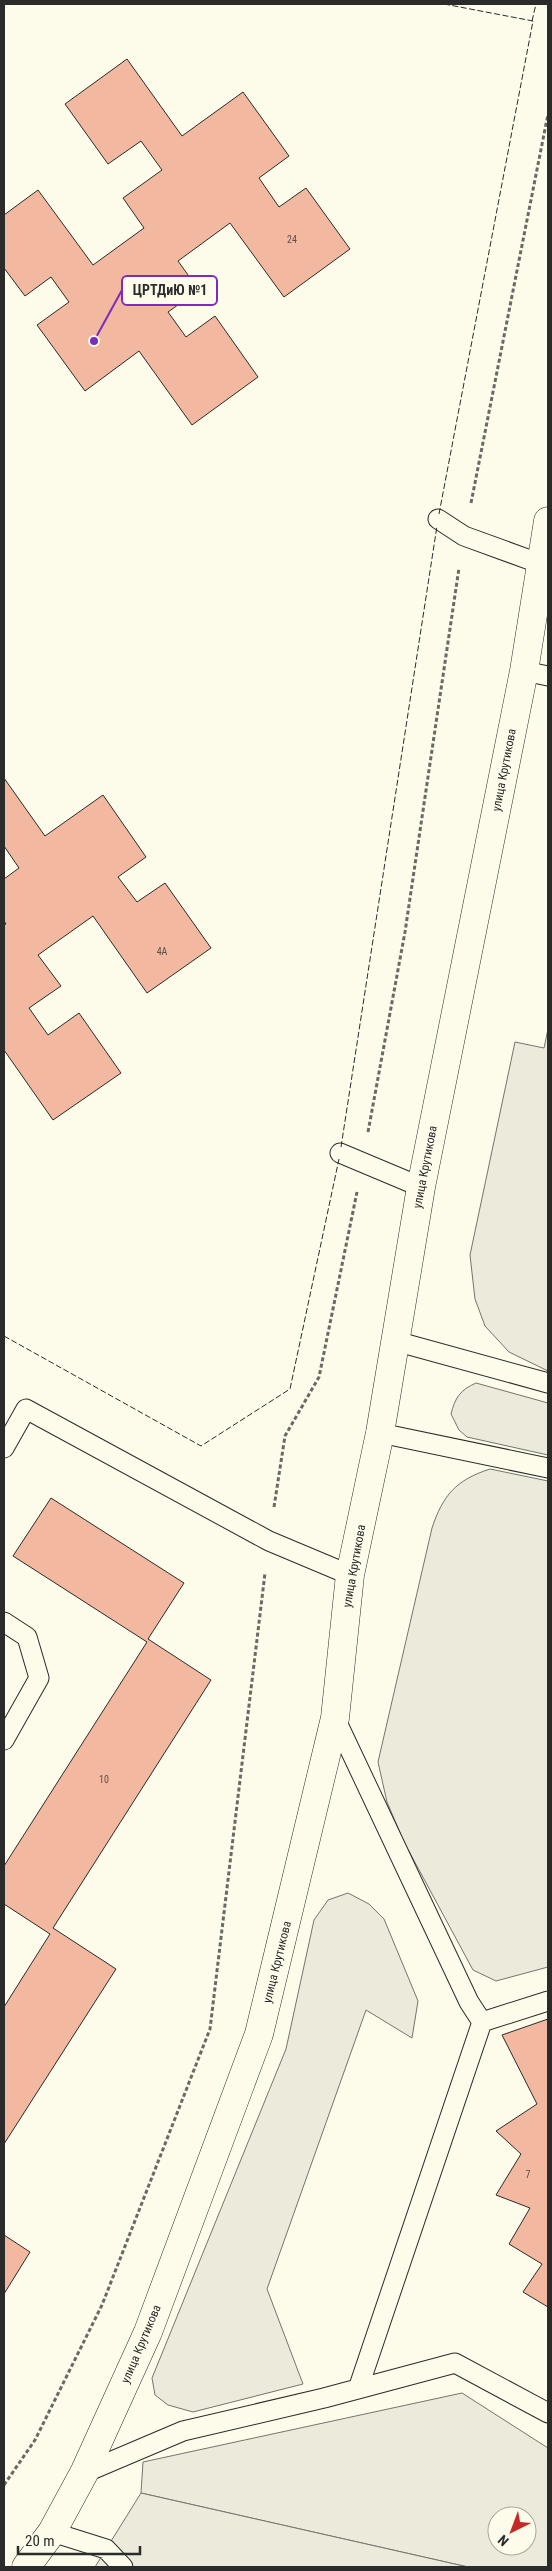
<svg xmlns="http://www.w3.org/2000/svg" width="552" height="2571" font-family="'Roboto Condensed',sans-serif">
	<rect width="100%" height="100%" fill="#fdfbea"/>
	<!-- green -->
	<path fill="#ecebdb" stroke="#74746e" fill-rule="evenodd" d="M548 1029V1371L509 1352 485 1326 475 1299 470 1255 515 1042 544 1048Z
		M476 1383 548 1403V1455L467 1437 459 1430 451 1414C455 1398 460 1390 476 1383Z
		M490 1469 548 1481V1967L496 1981 473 1970 404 1842 387 1802 378 1762 432 1528C443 1495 456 1480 490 1469Z
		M348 1893 369 1904 384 1919 418 2001 412 2038 366 2010 267 2289 303 2384 193 2412 168 2405 155 2395 152 2378 286 2049 314 1920 328 1900Z
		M462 2393 548 2448V2567H468L141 2493 143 2462ZM497 2516H527V2546H497Z"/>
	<!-- parking -->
	<path fill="#eceadb" stroke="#74746e" d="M141 2493 468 2567H95Z"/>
	<!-- building -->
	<path fill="#f2b8a0" stroke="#2b2b2b" d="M127 59 182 136 243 92 289 156 259 178 279 207 306 188 350 249 284 297 230 223 178 261 199 290 168 312 186 337 215 316 258 377 192 425 139 351 85 391 37 325 69 302 51 277 25 296 4 268V215L38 190 93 265 144 228 123 198 162 170 141 141 108 164 65 104Z
		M4 778 45 836 103 795 146 857 118 877 137 902 165 883 211 948 147 993 93 916 38 955 61 986 29 1008 48 1035 79 1013 121 1073 53 1120 4 1050V925L6 924 4 921V879L19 868 4 846Z
		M51 1498 184 1583 148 1639 211 1680 53 1928 116 1969 4 2144V2007L50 1934 4 1904V1866L147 1642 13 1556Z
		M548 2019V2307L523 2292 542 2264 509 2244 530 2208 496 2195 521 2154 496 2131 537 2104 502 2035Z
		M4 2235 30 2252 4 2294Z"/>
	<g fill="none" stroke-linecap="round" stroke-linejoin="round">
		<!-- lane casing -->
		<g stroke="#2b2b2b" stroke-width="21">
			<path id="lane" d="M438 519 464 536 541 564
				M524 671 548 676
				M340 1153 421 1187
				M395 1341 548 1383
				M380 1433 548 1468
				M4 1448 26 1409 269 1541 350 1575
				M4 1622 27 1637 39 1678 4 1740
				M335 1718 469 2002 482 2022 358 2389
				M482 2022 548 2001
				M84 2473 183 2431 324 2398 455 2363 548 2413
				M52 2532 106 2549 123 2567"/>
		</g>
		<!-- street casing -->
		<g stroke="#2b2b2b" stroke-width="29">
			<path id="street" d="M26 2567 52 2532 84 2473 148 2332 259 2034 335 1718 350 1575 380 1433 421 1187 524 671 548 521"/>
		</g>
		<!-- path -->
		<path stroke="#6a6964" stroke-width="3" stroke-dasharray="4 2.5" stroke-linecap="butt" d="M471 503 548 114
			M368 1132 405 932 459 568
			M274 1507 285 1436 319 1377 357 1192
			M4 2485 35 2440 102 2305 210 2029 265 1573"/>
		<!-- lane -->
		<use href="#lane" stroke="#fdfbea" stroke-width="19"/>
		<!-- street -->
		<use href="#street" stroke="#fdfbea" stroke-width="28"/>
		<!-- fence -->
		<path stroke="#2b2b2b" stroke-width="1" stroke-dasharray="6 2.5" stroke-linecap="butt" d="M532 21 536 4
			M439 514 533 21 444 4
			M341 1147 437 526
			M4 1336 201 1446 290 1389 339 1159"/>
	</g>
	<g text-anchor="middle" stroke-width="4" stroke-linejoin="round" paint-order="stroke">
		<!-- number labels -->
		<g font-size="10" fill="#5d4e48">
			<text x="292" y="243">24</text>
			<text x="162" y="955">4А</text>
			<text x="104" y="1783">10</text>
			<text x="528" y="2178">7</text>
		</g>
		<!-- street labels -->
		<g font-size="12" fill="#2b2b2b" stroke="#fdfbea">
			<text transform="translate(504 770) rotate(-79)" y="4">улица Крутикова</text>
			<text transform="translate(425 1167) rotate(-79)" y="4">улица Крутикова</text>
			<text transform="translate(354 1566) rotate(-80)" y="4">улица Крутикова</text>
			<text transform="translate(277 1962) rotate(-76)" y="4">улица Крутикова</text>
			<text transform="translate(141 2344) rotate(-67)" y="4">улица Крутикова</text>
		</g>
	</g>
	<!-- callouts -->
	<path fill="none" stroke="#7b2cbf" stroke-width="2" d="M94 341L122 290"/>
	<circle fill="#7b2cbf" stroke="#fdfbea" stroke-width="2" cx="94" cy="341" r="5"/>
	<rect fill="#fdfbea" stroke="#7b2cbf" stroke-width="2" x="122" y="276" width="95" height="29" rx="5"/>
	<g font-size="14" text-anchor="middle" font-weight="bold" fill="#2b2b2b">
		<text x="170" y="295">ЦРТДиЮ №1</text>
	</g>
	<!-- border -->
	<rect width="552" height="2571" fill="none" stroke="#2b2b2b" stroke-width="10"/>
	<!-- north arrow -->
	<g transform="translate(512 2531) rotate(222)"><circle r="24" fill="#fdfbea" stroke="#a9a89e"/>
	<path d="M0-4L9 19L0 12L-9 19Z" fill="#c62828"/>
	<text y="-8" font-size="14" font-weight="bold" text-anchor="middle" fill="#2b2b2b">N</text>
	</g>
	<!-- scale -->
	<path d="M18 2546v8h122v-8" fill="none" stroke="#2b2b2b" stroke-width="2.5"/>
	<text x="25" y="2546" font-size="15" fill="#2b2b2b" stroke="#fdfbea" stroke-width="4" paint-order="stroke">20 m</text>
</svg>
